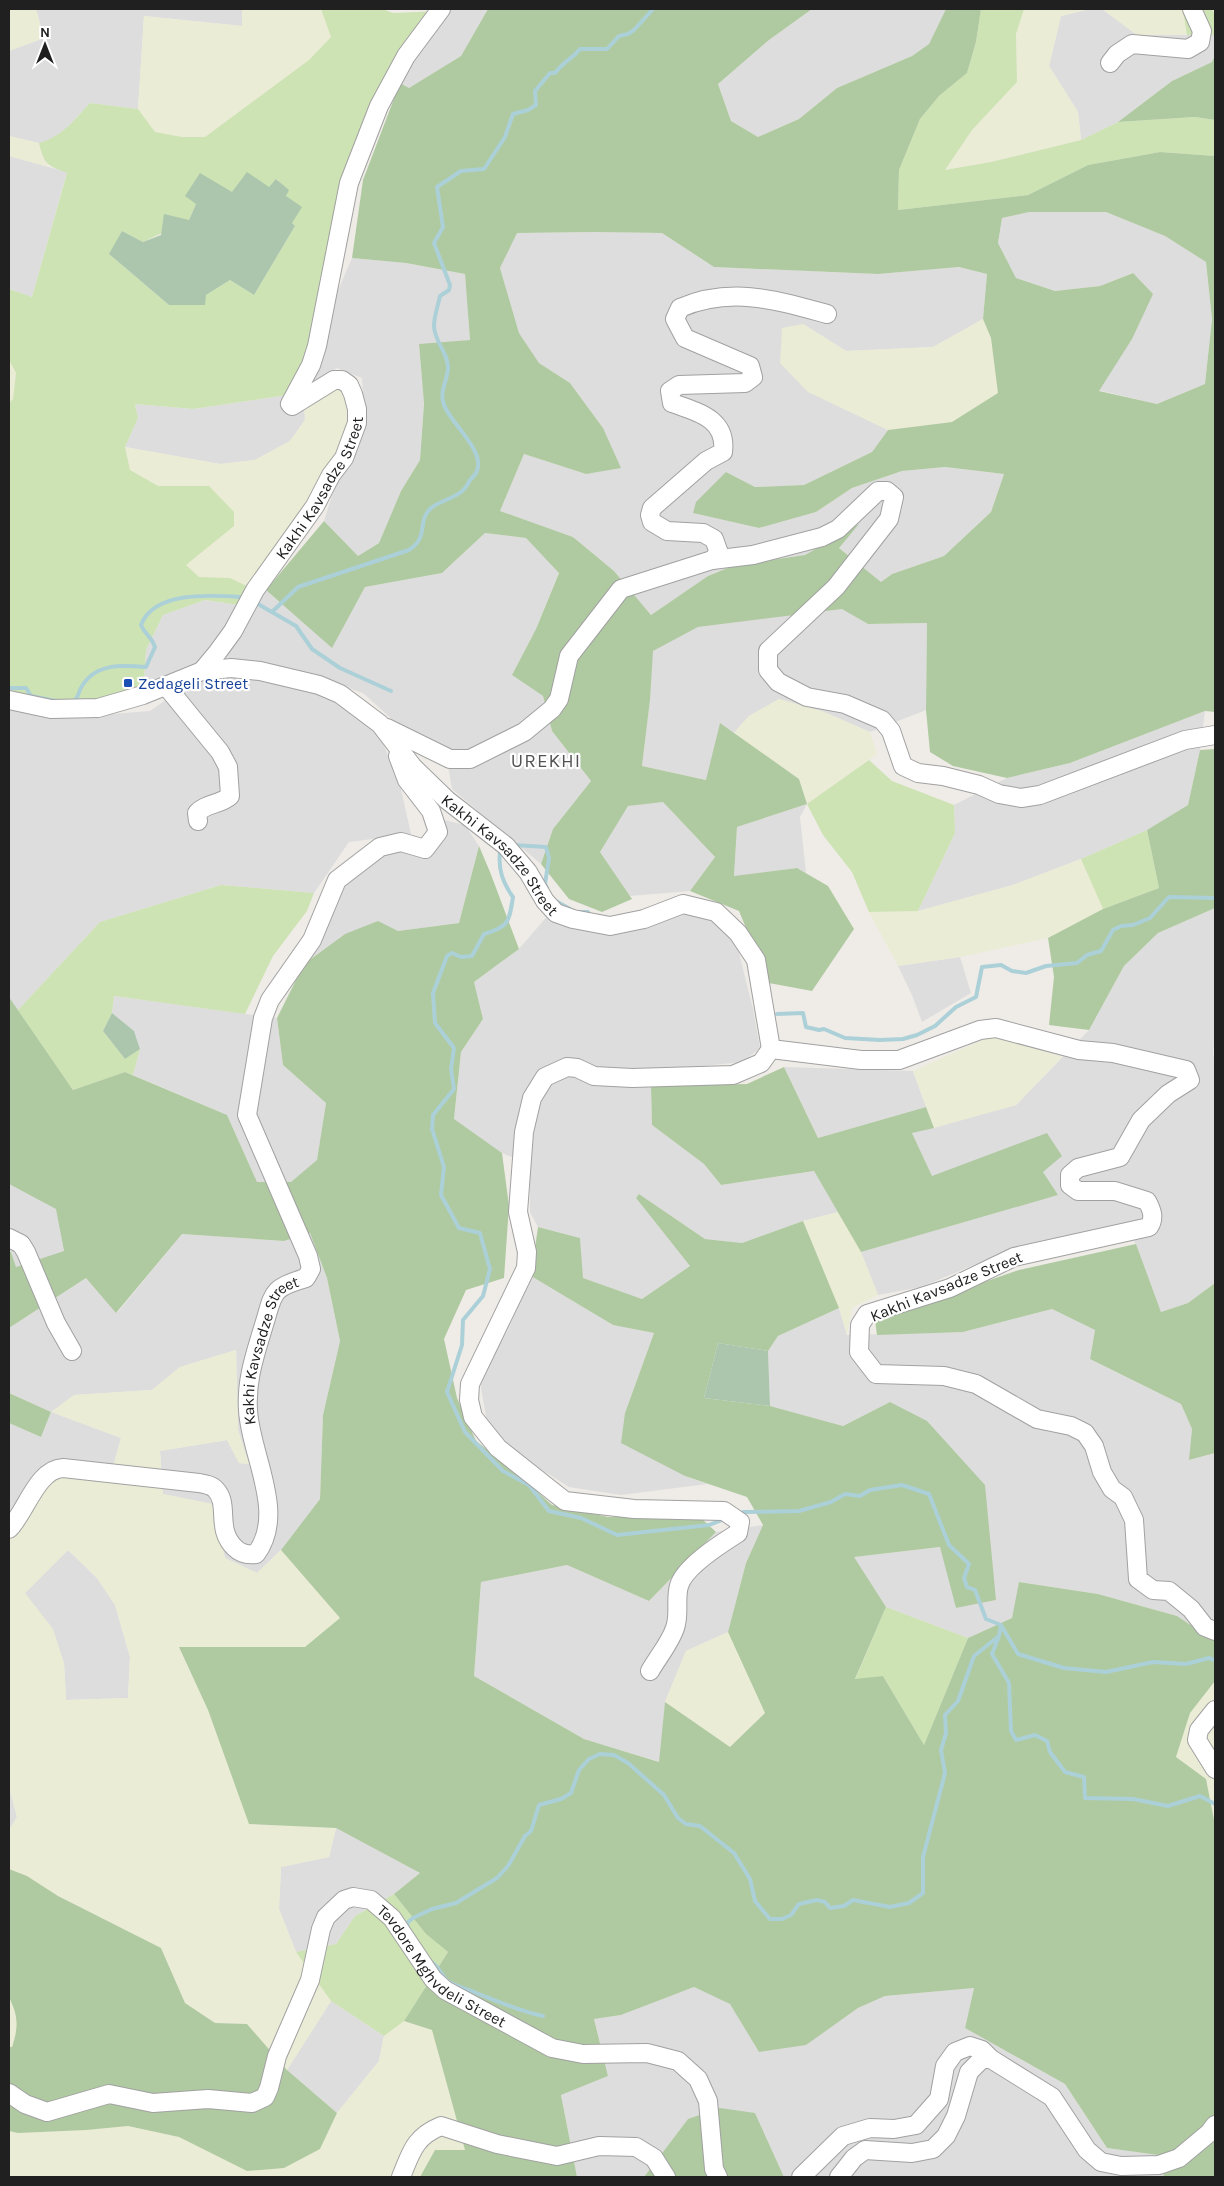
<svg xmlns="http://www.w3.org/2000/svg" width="1224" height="2186" font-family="Karla,sans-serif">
	<rect width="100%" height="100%" fill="#efece7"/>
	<!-- residential -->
	<path fill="#dedddd" d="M36 9H242V26L144 16 138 109 90 103 63 132 52 140 39 143 9 136V51L44 38Z
		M449 9H488L461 56 409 88 400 83 427 35Z
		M812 9H946L929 44 912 56 837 88 799 119 758 137 731 121 718 84 769 40Z
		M1090 9H1102L1137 35H1215V55L1212 62 1172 81 1118 122 1081 140 1078 112 1049 66 1061 16Z
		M9 156 67 172 32 297 9 289Z
		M1029 212H1106L1165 236 1206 262 1212 319 1205 384 1157 404 1098 390 1132 339V273L1100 286 1055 291 1016 278 998 243 1002 218Z
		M595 232 662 233 714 267 878 274 959 267 987 274 983 319 933 347 846 351 803 324 808 391 888 430 872 452 804 485 755 487 726 472 693 513 759 528 816 512 852 488 902 471 945 467 1004 474 991 512 944 556 892 574 881 582 839 548 857 525 805 555 735 565 708 576 651 615 614 571 573 537 500 511 524 454 586 474 603 428 570 383 539 363 519 333 500 268 516 233Z
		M352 258 406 263 465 274 470 340 419 345 424 400 420 460 401 491 379 543 358 556 324 521 337 480 365 430 362 378 337 368 311 384 333 302Z
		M294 394 304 400 305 420 290 441 255 460 220 464 125 447 138 418 135 404 193 409Z
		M485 533 526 538 559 572 536 629 512 675 543 696 552 731 591 781 553 829 541 864 452 789 445 748 395 722 363 693 287 668 224 657 266 590 332 647 365 587 442 573Z
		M205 600 246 606 217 653 143 695 146 650 163 615Z
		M843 608 868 624 927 623 926 710 870 732 824 712 779 699 749 716 734 733 720 724 707 780 642 766 650 700 652 651 698 627Z
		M218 676 272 680 312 687 355 707 370 725 383 743 400 785 411 834 349 842 314 893 221 885 100 922 18 1010 9 997V709L63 718 150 711 183 688Z
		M1205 711 1200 750 1188 805 1147 830 1081 859 1013 885 918 911 955 833 954 805 1007 778 1070 763Z
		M663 802 715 857 690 891 630 896 600 852 627 805Z
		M807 804 800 817 806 873 797 868 734 877 737 827Z
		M440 819 465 825 479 846 459 923 398 931 345 934 304 964 345 876 369 860 398 848 421 856Z
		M690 906 734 933 753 1009 760 1048 743 1062 683 1068 651 1086 652 1125 704 1164 721 1185 814 1171 838 1212 803 1221 742 1243 705 1239 639 1194 636 1198 690 1266 642 1299 582 1278 580 1238 538 1227 530 1212V1165L502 1153 454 1120 461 1052 483 1019 474 982 519 949 550 913 590 928Z
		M1215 908V1034L1213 1054 1215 1060V1283L1188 1303 1161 1312 1129 1227 1015 1248 921 1287 878 1295 861 1252 1057 1195 1043 1172 932 1176 912 1133 1016 1105 1089 1030 1124 966 1158 933Z
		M960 957 971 993 922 1022 912 995 898 966Z
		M114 996 277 1018 283 1065 326 1103 317 1161 291 1182H257L227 1115 133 1075 140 1049 134 1031 112 1013Z
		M784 1067 913 1071 926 1107 818 1138Z
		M9 1184 57 1209 64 1252 16 1267 11 1252H9Z
		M310 1233 327 1278 340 1341 323 1415 320 1499 281 1550 257 1573 225 1558 212 1504 163 1494 160 1451 227 1440 239 1463 249 1464 238 1430 236 1350 180 1367 152 1390 74 1395 52 1412 121 1438 111 1474 9 1523V1423L41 1437 51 1412 9 1393V1328L86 1278 117 1313 182 1234 284 1241Z
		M531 1276 613 1325 654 1333 625 1413 685 1476 707 1484 621 1495 569 1487 514 1452 487 1422 480 1382 508 1330Z
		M839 1308 847 1335 963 1332 1052 1309 1095 1330 1090 1359 1181 1404 1192 1429 1190 1460 1215 1453V1640L1177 1616 1098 1594 1020 1582 1012 1618 968 1638 886 1607 853 1557 941 1547 956 1608 996 1600 890 1402 843 1426 770 1406 768 1351 778 1336Z
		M763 1525 746 1563 728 1632 686 1651 665 1702 660 1762 584 1739 474 1676 481 1582 567 1565 649 1601 716 1532Z
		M68 1550 97 1578 115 1605 130 1657 128 1698 66 1700 64 1663 25 1593Z
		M9 1787 17 1817 9 1830Z
		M336 1828 420 1873 394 1894 355 1916 336 1944 296 1952 279 1909 281 1867 329 1857Z
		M694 1987 730 2003 759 2052 806 2044 858 2008 885 1996 974 1988 965 2028 1065 2084 1107 2148 1159 2155 1164 2177H784L755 2113 688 2119 644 2177H577L561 2095 608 2076 594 2019 621 2015Z
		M331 2001 384 2036 379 2061 337 2113 287 2070Z"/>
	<!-- farmland -->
	<path fill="#ebecd5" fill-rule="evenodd" d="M9 9H36L44 38 9 51Z
		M242 9H321L331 37 309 60 205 137H182L155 132 138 109 144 16 242 26Z
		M1024 9H1090L1061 16 1049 66 1078 112 1081 140 991 162 945 170 972 130 1017 82 1016 34Z
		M1102 9H1181L1183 11 1187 35H1137Z
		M9 136 39 143 42 157 49 167 9 156Z
		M983 319 991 338 999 393 952 422 888 430 808 392 780 363 782 328 803 324 846 351 933 347Z
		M9 360 16 373 13 399 9 403Z
		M342 380 357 423 255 590 230 578 199 577 186 565 234 526V512L209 486H158L130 470 125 447 220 464 255 460 290 441 305 420 304 400Z
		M779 699 824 712 870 732 877 754 807 804 799 779 734 733 749 716Z
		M1081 859 1103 909 1048 938 960 957 898 966 869 912 918 911 1013 885Z
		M994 1035 1062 1057 1016 1105 934 1128 913 1071Z
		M838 1212 861 1252 878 1295 852 1308 847 1335 839 1308 803 1221Z
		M236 1350 238 1430 249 1464 239 1463 227 1440 160 1451 163 1494 212 1504 225 1558 257 1573 281 1550 340 1618 305 1647 179 1648 208 1710 249 1824 336 1828 329 1857 281 1867 279 1909 296 1952 331 2001 287 2070 247 2024 215 2023 185 2003 161 1948 58 1896 27 1876 9 1869V1830L17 1817 9 1787V1523L33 1479 111 1474 121 1438 51 1412 74 1395 152 1390 180 1367ZM68 1550 97 1578 115 1605 130 1657 128 1698 66 1700 64 1663 53 1629 25 1593Z
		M728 1632 765 1713 730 1747 665 1702 686 1651Z
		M1215 1681V1825L1206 1779 1176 1757 1190 1713Z
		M9 1997 15 2009 18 2028 12 2047H9Z
		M404 2021 432 2030 465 2150H435L420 2177H9V2131L18 2133 86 2130 128 2126 179 2137 247 2171 320 2149 337 2113 379 2061 384 2036Z"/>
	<!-- grass -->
	<path fill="#cde3b3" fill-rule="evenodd" d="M321 9H382L393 13 440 11 419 38 349 183 324 314 294 394 193 409 135 404 138 418 125 447 130 470 158 486H209L234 512V526L186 565 199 577 230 578 255 590 246 606 205 600 163 615 146 650 143 695 119 703 9 700V403L13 399 16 373 9 360V289L32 297 67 173C47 165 44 165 39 143 62 137 74 120 90 103L138 109 155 132 182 137H205L309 60 331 37ZM277 179 287 190 286 195 292 223 295 226 254 295 230 280 206 295 169 305 110 255 122 231 143 242 189 220 196 204 232 192 269 187Z
		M981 9H1024L1016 34 1017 82 972 130 945 170 991 162 1081 140 1118 122 1195 117 1215 120V156L1160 152 1088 165 1028 195 898 210 899 170 920 119 939 96 967 73 976 42Z
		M1181 9H1212L1215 15V35H1187L1183 11Z
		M869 760 892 781 954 805 955 833 918 911 869 912 852 872 823 835 807 804Z
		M1147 830 1159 888 1103 909 1081 859Z
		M221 885 314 893 307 911 273 956 245 1014 114 996 112 1013 103 1031 125 1059 140 1049 133 1075 125 1072 73 1090 18 1010 100 922Z
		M886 1607 968 1638 924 1745 883 1676 855 1680Z
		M394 1894 426 1934 448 1952 404 2021 384 2036 331 2001 296 1952 336 1944 355 1916Z"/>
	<!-- forest -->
	<path fill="#afcaa0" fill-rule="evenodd" d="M488 9H812L769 40 718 84 731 121 758 137 799 119 837 88 912 56 929 44 946 9H981L976 42 967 73 939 96 920 119 899 170 898 210 1028 195 1088 165 1160 152 1215 156V712L1205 711 1070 763 1007 778 953 766 930 752 926 710 927 623 868 624 842 609 698 627 653 651 650 700 642 766 706 780 720 723 799 779 807 804 737 827 734 876 797 868 828 886 854 929 812 991 769 983 739 911 690 891 715 857 663 802 628 806 600 852 632 899 602 912 569 899 541 864 553 829 591 781 552 731 543 696 512 675 536 629 559 573 526 538 485 533 442 573 365 587 332 648 266 590 324 521 358 556 379 543 401 491 420 460 424 403 419 344 470 340 465 274 406 263 352 258 363 180 400 83 409 88 461 56ZM1029 212H1106L1165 236 1206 262 1212 319 1205 384 1157 404 1099 391 1132 339 1153 294 1133 273 1100 286 1055 291 1016 278 998 243 1002 218ZM595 232 662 233 714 267 878 274 959 267 987 274 983 319 991 338 998 393 952 422 888 430 872 452 804 485 755 487 726 472 696 502 693 513 759 528 816 512 852 488 902 471 945 467 1004 474 991 512 944 556 892 574 881 582 839 548 859 524 805 555 735 565 708 576 651 615 614 571 573 537 500 511 524 454 586 474 621 468 603 428 570 383 539 363 519 333 500 268 517 233Z
		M1215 55V120L1195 117 1118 122 1172 81 1212 62Z
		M1215 749V908L1158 933 1124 966 1089 1030 1049 1025 1054 977 1048 938 1103 909 1159 888 1147 830 1188 805 1200 750Z
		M479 846 490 872 519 949 474 982 483 1019 461 1052 454 1119 502 1153 509 1206 504 1278 466 1290 444 1339 457 1398 476 1441 508 1466 552 1505 608 1517H700L716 1532 649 1601 567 1565 481 1582 474 1676 584 1739 659 1762 665 1702 730 1747 765 1713 728 1632 746 1563 763 1525 747 1497 685 1476 621 1443 625 1413 654 1333 613 1325 531 1276 538 1227 580 1238 583 1278 642 1299 690 1266 636 1198 639 1194 705 1239 742 1243 803 1221 839 1308 778 1336 768 1351 718 1343 704 1398 770 1406 843 1426 890 1402 927 1421 985 1485 996 1600 956 1608 940 1547 854 1557 886 1607 855 1679 883 1676 924 1745 968 1638 1012 1618 1019 1582 1098 1594 1177 1616 1215 1641V1681L1190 1713 1176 1757 1206 1779 1215 1825V2177H1164L1158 2155 1107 2148 1065 2084 965 2028 974 1988 885 1996 858 2008 806 2045 759 2052 730 2004 694 1987 621 2015 594 2019 608 2076 561 2095 577 2177H420L435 2150H465L432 2030 404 2021 448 1952 426 1934 394 1894 420 1873 336 1828 249 1824 208 1710 179 1647H305L340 1618 281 1550 320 1499 323 1415 340 1341 327 1278 310 1233 284 1241 182 1234 116 1313 86 1278 9 1328V1252H11L16 1267 64 1251 56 1209 9 1184V997L73 1090 125 1072 227 1115 257 1182H291L317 1160 326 1103 283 1065 277 1018 304 964 345 934 378 921 398 931 459 923Z
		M784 1067 818 1138 926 1107 934 1128 912 1133 932 1176 1047 1133 1062 1156 1043 1172 1058 1195 861 1252 814 1171 721 1185 704 1164 652 1125 651 1086 747 1084Z
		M1136 1244 1161 1312 1188 1303 1215 1283V1453L1189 1460 1192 1429 1181 1404 1090 1359 1095 1330 1052 1309 963 1332 877 1335 875 1320 1019 1270Z
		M9 1393 51 1412 41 1437 9 1423Z
		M9 1869 27 1876 58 1896 161 1948 185 2003 215 2023 247 2024 287 2070 337 2113 320 2149 284 2168 247 2171 179 2137 128 2126 86 2130 18 2133 9 2131V2047H12C19 2026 18 2016 9 1997Z
		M720 2108 755 2113 784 2177H644L688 2119Z"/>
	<!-- cemetery -->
	<path fill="#abc6ad" d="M247 172 269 187 276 179 289 190 286 196 302 207 292 223 295 226 254 295 230 280 206 295 205 305H169L109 254 122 231 143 242 161 235 164 214 189 220 196 204 185 196 200 173 232 192Z
		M112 1013 134 1031 140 1049 125 1059 103 1031Z
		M718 1343 768 1351 770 1406 704 1398Z"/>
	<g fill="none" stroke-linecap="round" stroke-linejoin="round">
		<!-- stream -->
		<path stroke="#acd0d8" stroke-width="4" d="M258 604 296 626 312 649 340 668 391 691
			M272 612 298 587 409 550C430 536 416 522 431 508 440 501 452 499 461 492 465 489 468 484 470 480 473 477 476 474 477 471 485 450 451 424 444 405 439 392 447 381 448 369 449 354 434 341 434 326 434 316 438 306 440 296L449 290 450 285 434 243 443 227 437 187 461 171 484 169 505 137 513 114 528 110 536 105 535 91 550 73H555C564 61 571 60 580 49H607L619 36 628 34 634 30 653 9
			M9 688H26L31 696 56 701
			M73 702C79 698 78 692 82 686 96 663 122 665 146 667L155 647C151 635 145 635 141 625 154 591 210 595 240 597
			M513 845 546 847 549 858 545 884 547 888
			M502 850 500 852C498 870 503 883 513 897 509 922 509 927 484 934L472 956 461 957 452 953 447 956 433 993 435 1023 454 1048 451 1069 454 1089 433 1115 432 1129 444 1167 441 1195 459 1228 480 1233 490 1269 483 1296 463 1320 462 1345 447 1392 465 1432 503 1471 529 1485 549 1511 581 1518 617 1535 709 1525 727 1518
			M554 900 570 909
			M579 912H588
			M777 1014 803 1013 806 1027 819 1030 824 1029 845 1038 880 1040 903 1039 917 1035 935 1026 956 1007 976 997 982 967 1001 965 1012 971 1026 973 1046 966 1077 963 1087 955 1101 951 1113 930 1121 926 1133 925 1150 918 1169 897 1215 898
			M738 1514 744 1512 799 1511 831 1502 845 1494 860 1496 870 1490 902 1485 929 1494 949 1545 969 1564 964 1578 967 1587 975 1590 986 1619 1001 1625 1018 1654 1064 1668 1106 1672 1153 1662 1186 1664 1209 1658 1215 1660
			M999 1636 992 1654 1009 1683 1011 1731 1016 1740 1035 1735 1047 1741 1050 1752 1065 1772 1084 1777 1085 1798 1133 1799 1168 1806 1200 1796 1215 1804
			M408 1929 407 1923 413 1918 432 1909 456 1903 497 1878 508 1866 525 1836 531 1831 539 1805 561 1799 571 1793 579 1770 589 1759 600 1754 614 1755 628 1763 664 1795 678 1818 686 1824 700 1826 734 1853 750 1879 755 1901 770 1919H782L791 1915 799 1904 817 1900 825 1902 830 1908 844 1906 853 1900 890 1907 909 1903 923 1893V1857L945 1773 941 1750 946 1733 945 1715 958 1701 974 1656 999 1636 1001 1626
			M431 1962C440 1967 441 1976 449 1982 456 1986 466 1989 474 1992 497 2001 519 2011 543 2016"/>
		<!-- minor casing -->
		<g stroke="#a1a1a1" stroke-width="20">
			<g id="minor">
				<path d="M1110 63 1117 54 1132 44 1188 49 1200 42 1202 31 1192 9"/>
				<path d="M712 560 753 555 822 537 838 529 878 491H887L894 497 889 519 836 587 768 651V670L778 682 807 697 845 704 882 720 891 731 903 766 918 773 943 776 979 785 999 794 1021 798 1040 795 1185 740 1215 735"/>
				<path id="s1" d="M202 671 217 653 233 631 255 590 315 506 331 475 344 458 357 423V409L353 394 349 385 342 380H334L292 406 290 404 311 365 317 346 349 183 379 106 406 56 441 9"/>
				<path d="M166 686 220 752 228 767 230 796C220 805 206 803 197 813L198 821"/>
				<path id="s2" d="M9 700 51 709 98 708 143 695 202 671 231 668 260 671 319 685 340 694 380 724 413 767 447 800 506 846 528 872 545 901 556 913 573 919 610 926 644 919 683 904 716 912 738 933 756 960 771 1049 861 1060H899L980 1030 996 1028 1079 1050 1113 1053 1186 1070 1190 1080 1168 1094 1141 1120 1120 1157 1078 1168 1070 1175V1185L1078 1191H1115L1147 1201C1152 1210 1155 1218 1149 1227L1014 1257 950 1288 867 1314 860 1325 859 1352 876 1374 944 1376 976 1384 1037 1419 1071 1426 1085 1433 1094 1446 1102 1472 1112 1489 1123 1497 1134 1520 1138 1579 1153 1590 1169 1591 1191 1609 1205 1627 1215 1631"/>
				<path d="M387 728 450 759H470L524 732 552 709 559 699 569 656 621 589 712 560 719 553 714 539 703 533 667 531 652 522 650 515 652 508 706 461 723 452C727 419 698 412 672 403L670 391 679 385 745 383 753 377 750 366 685 338 675 319 680 308C731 286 776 300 827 314"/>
				<path d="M9 1238 21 1244 26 1252 56 1323 72 1351"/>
				<path id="s3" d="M9 1529C26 1512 37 1469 63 1468L199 1483C205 1484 212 1485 216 1490 230 1505 215 1529 235 1548 241 1554 248 1555 256 1554 287 1513 250 1454 248 1410 246 1380 255 1355 263 1328 274 1294 269 1288 306 1278L311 1269 308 1256 247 1115 263 1018 270 1000 312 940 337 880 380 847 401 842 425 849 438 832 431 811 407 780 398 756"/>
				<path d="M650 1671C658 1657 670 1643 675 1628 680 1614 675 1599 679 1586 684 1567 722 1543 738 1533L740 1522 724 1511 634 1509 565 1501 498 1448 473 1417 469 1400 470 1384 526 1268 527 1252 518 1212 524 1132 532 1098 545 1077 567 1067 577 1068 594 1076 632 1078 733 1075 761 1063 771 1049"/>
				<path d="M1215 1710 1199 1730 1197 1740 1215 1769"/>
				<path id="s4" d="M9 2093 25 2104 47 2112 109 2094 153 2103 208 2099 252 2103 265 2097 269 2088 277 2056 310 1980 321 1929 326 1917 344 1900 353 1897 371 1900 392 1918 433 1979 445 1990 552 2048 583 2054 647 2053 678 2061 698 2079 708 2101 714 2169 718 2177"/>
				<path d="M401 2177C411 2153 414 2137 441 2126L497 2144 557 2156 599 2146 636 2147 654 2158 666 2177"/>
				<path d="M801 2177 843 2136 870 2128 894 2129 916 2125 939 2099 945 2066 955 2052 970 2046 982 2050 991 2059 1052 2097 1087 2150 1101 2162 1121 2166 1159 2165 1179 2158 1209 2133 1215 2125"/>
				<path d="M839 2177 854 2158 865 2150 912 2153 933 2149 946 2136 956 2116 969 2072 982 2059H991"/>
			</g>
		</g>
		<!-- minor -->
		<use href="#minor" stroke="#fff" stroke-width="18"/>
	</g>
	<!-- markers -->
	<rect fill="#1a4fb4" stroke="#fff" stroke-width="2" x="123" y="678" width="10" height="10" rx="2.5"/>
	<g text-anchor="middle" stroke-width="4.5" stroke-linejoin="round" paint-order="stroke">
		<!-- street labels -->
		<g font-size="16" fill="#202020" stroke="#fff">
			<text dy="6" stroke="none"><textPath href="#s1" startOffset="219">Kakhi Kavsadze Street</textPath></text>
			<text dy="6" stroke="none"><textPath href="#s2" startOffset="571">Kakhi Kavsadze Street</textPath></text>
			<text transform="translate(946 1286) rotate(-22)" y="6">Kakhi Kavsadze Street</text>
			<text dy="6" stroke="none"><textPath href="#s3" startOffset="540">Kakhi Kavsadze Street</textPath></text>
			<text dy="6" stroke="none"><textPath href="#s4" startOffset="608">Tevdore Mghvdeli Street</textPath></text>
		</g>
		<!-- transit labels -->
		<g font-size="16" fill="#164399" stroke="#fff" text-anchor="start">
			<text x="138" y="689">Zedageli Street</text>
		</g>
		<!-- quarter labels -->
		<g font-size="19" letter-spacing="1" fill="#535353" stroke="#fff">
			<text x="546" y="767">UREKHI</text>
		</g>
	</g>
	<!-- border -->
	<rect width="1224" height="2186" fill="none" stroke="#202020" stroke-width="20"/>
	<!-- north arrow -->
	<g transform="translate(45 45)" stroke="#ffffff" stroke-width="4" paint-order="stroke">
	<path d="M0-4L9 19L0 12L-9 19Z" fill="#202020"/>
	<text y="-8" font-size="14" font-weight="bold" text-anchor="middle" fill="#202020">N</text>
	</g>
</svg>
